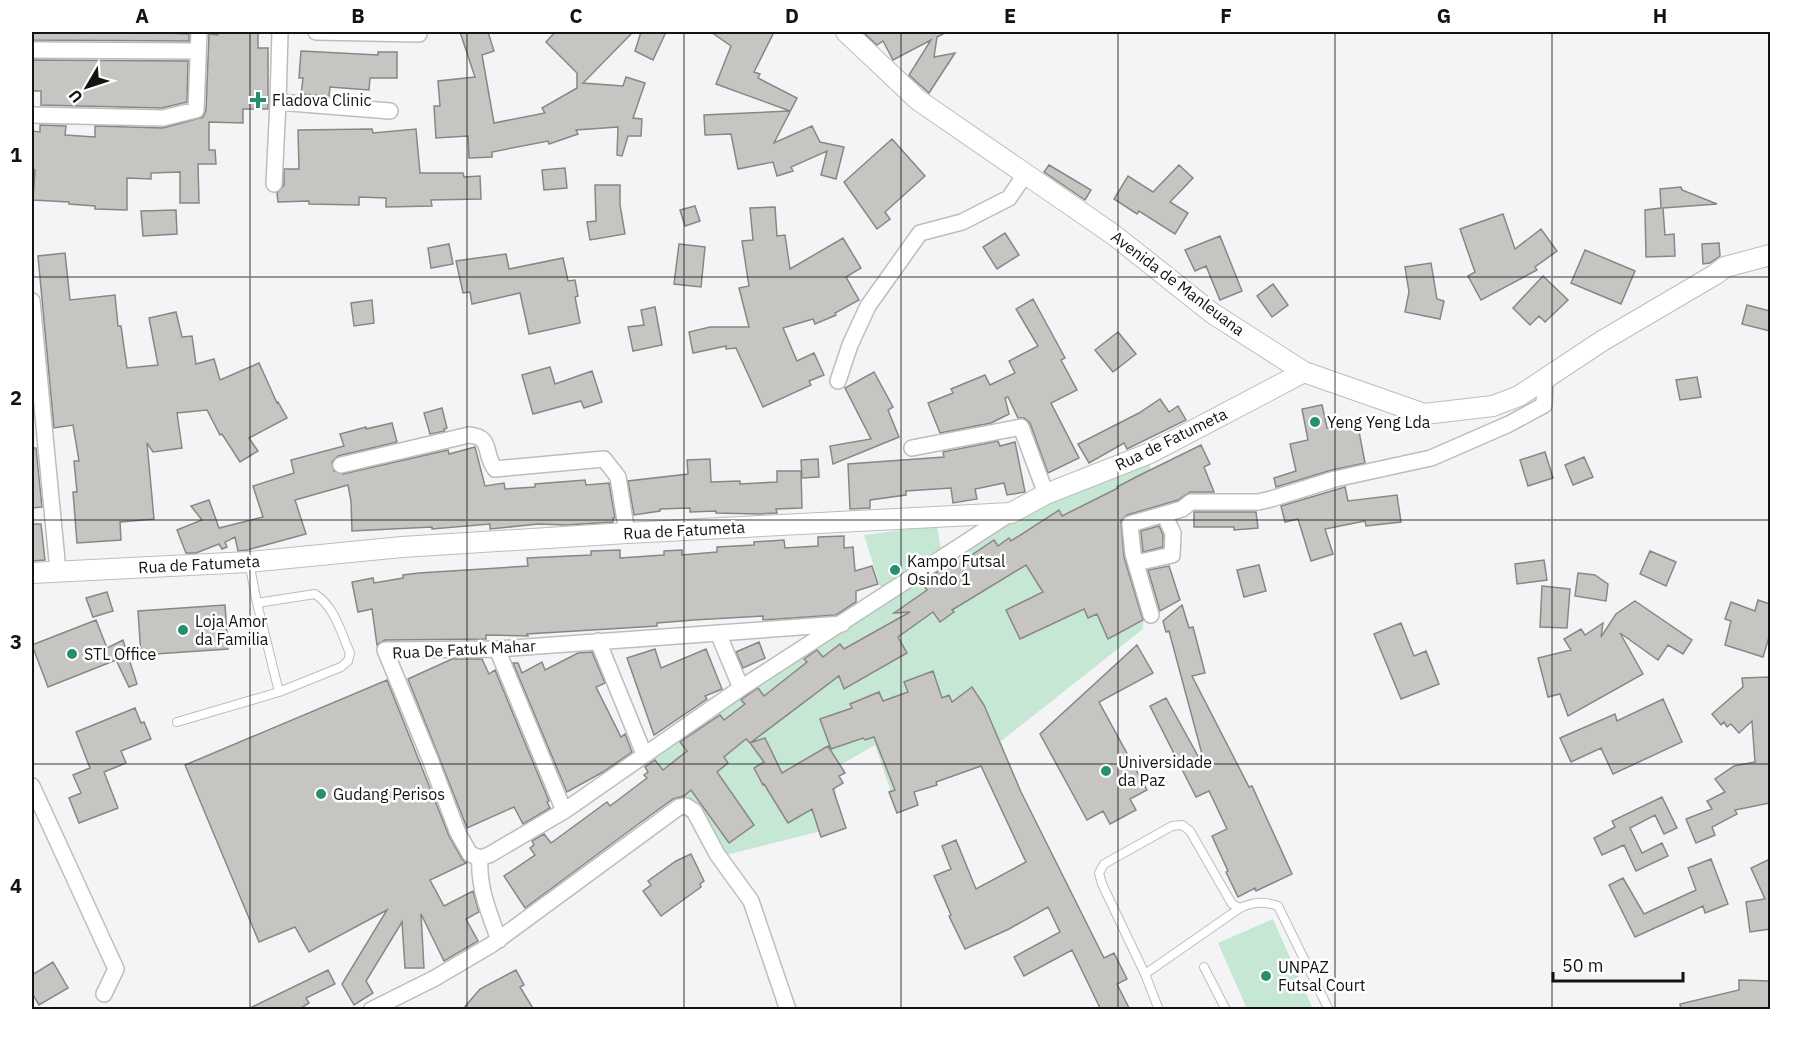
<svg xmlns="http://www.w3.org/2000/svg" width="1802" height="1041" font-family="'IBM Plex Sans',sans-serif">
	<rect width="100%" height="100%" fill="#f4f4f7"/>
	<!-- pitch -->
	<path fill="#c5e7d3" d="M1150 453 1151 506 1143 629 967 768 893 798 875 745 835 768 837 827 726 855 688 805 644 754 1011 513Z
		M937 525 942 555 886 586H880L864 535Z
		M1273 919 1313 1009H1247L1218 943Z"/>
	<!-- building -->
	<path fill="#c7c5c2" stroke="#898785" stroke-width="1.5" d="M32 32H141L189 34V41L32 40Z
		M218 32H258V48H268V109H243V123L209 122V150H215L216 164H198L199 203H180V172L151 173V179L127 178V210L95 209V206L69 204V202L33 200 35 170 32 169V131L40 132V125L66 126 65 135 95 137V126L163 128 203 117 206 110 209 34 218 35Z
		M460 32H488L494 51 482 55 494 123 545 113 542 108 577 88V73L546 42 555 32H633L583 83 623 86 626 77 645 83 633 118 642 119 641 136H628L622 156 617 155 618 127 576 130 578 134 549 144 548 141 492 152V157L469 158 468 136 436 138 434 106H440L438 81 475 77Z
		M641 32H666L653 60 635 51Z
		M711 32H774L754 72 760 74 758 78 797 98 774 143 812 126 820 142 844 147 836 179 821 175 827 151 791 167 793 171 777 176 773 162 738 169 731 134 705 135 704 115 790 111 716 84 731 46Z
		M863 32H947L937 37 934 57 955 53 929 93 909 75 931 40 893 60 883 41 877 45Z
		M301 51 378 55V52H397V78H370L369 90 330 87 329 96 301 94 303 78H299Z
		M32 60 188 61 187 102 162 108 41 105V91H32Z
		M372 129 373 133 416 129 420 173H463L464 177 480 176 481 199 431 200 432 206 386 207V198L359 197V205L309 204V201L278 202 277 193 284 185V169H299L298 130Z
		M892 139 925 176 885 212 890 219 877 229 844 182Z
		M1049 165 1091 190 1085 200 1044 172Z
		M1179 165 1193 178 1170 202 1188 213 1175 234 1139 211 1137 214 1114 199 1128 176 1153 192Z
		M565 168 567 188 544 190 542 170Z
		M595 185H620V205L625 234 590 240 587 222 596 221Z
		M1681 187 1682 190 1717 204 1663 208 1665 235 1674 234 1675 256 1646 257 1645 210 1661 208 1660 189Z
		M695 206 700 221 685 226 680 210Z
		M775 207 777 236 785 235 790 269 843 238 861 268 846 277 859 300 835 313 836 315 815 324 813 319 783 328 797 361 814 353 824 375 809 381 811 385 763 407 736 348 726 349V346L693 353 689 332 710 327H749L739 288 749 286 742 241 753 240 750 208Z
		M176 210 177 234 143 236 141 211Z
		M1503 214 1515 249 1541 229 1557 251 1535 267 1537 270 1481 300 1468 276 1475 272 1460 229Z
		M1005 233 1019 255 997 269 983 247Z
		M1220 236 1242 291 1220 300 1206 266 1195 271 1185 250Z
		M1719 243 1720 256 1710 263 1703 264 1702 244Z
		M449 244 453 264 431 268 428 248Z
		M679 244 705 247 701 287 674 284Z
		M1585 250 1635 271 1621 304 1571 283Z
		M65 253 70 300 115 295 118 326H121L127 368 158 365 149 318 176 312 182 337 192 336 196 364 214 359 220 380 259 363 277 403 278 402 287 418 249 438 258 451 240 462 222 434 220 435 207 410 177 413 182 448 153 452 147 443 154 519 120 522 121 540 77 543 73 492H77L74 461H79L73 425 54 428 38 256Z
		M506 254 509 269 563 258 568 281 575 280 578 296 575 297 580 323 529 334 520 293 472 304 470 292 463 293 456 261Z
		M1431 263 1437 299 1444 301 1440 319 1405 312 1409 292 1405 267Z
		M1543 276 1568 300 1545 322 1539 316 1530 325 1513 308Z
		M1273 284 1288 305 1272 317 1257 296Z
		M1033 299 1065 358 1061 360 1077 390 1051 403 1079 458 1048 473 1030 423 1024 418H1018L1008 397 1005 398 1009 414 991 423 940 433 928 403 953 393 951 389 985 375 990 385 1015 373 1009 361 1038 346 1016 309Z
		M372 300 374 323 354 326 351 303Z
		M1747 305 1770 311V331L1742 324Z
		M655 307 662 345 633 351 628 327 644 325 641 310Z
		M1118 332 1136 354 1113 372 1095 350Z
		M550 367 555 384 592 371 602 402 584 408 581 401 533 414 522 375Z
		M874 372 893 407 888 410 899 437 833 464 830 446 871 439 845 388Z
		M1697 377 1701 397 1680 400 1676 380Z
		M1160 399 1169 412 1178 406 1186 420 1127 449 1124 443 1089 463 1078 444 1139 413Z
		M1322 405 1327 428 1358 426 1365 463 1332 470 1276 487 1274 478 1296 471 1290 444 1308 440 1302 409Z
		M442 408 447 428 444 429 445 431 430 434 424 413Z
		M392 423 397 442 338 456 332 462 334 471 343 474 448 450 449 454 475 447 485 486 504 483 505 489 535 487V484L585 480 586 485 609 483 615 518H613V522L566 525 538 524 490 529V524L432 529V527L352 531 351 501 348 485 295 500 306 534 247 550 238 551 235 537 225 542 227 547 222 549 219 544 196 553H186L177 530 202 520 191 506 209 500 219 528 263 517 253 486 294 473 291 460 344 446 340 434 366 427V429Z
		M998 441 1000 446 1015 442 1025 492 1007 495 1004 483 975 489 977 499 953 503 951 488 906 491V495L870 500V508L850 509 848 464 944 457 943 452Z
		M1201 445 1210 464 1204 467 1214 492H1190L1178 500 1127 515 1121 521 1124 557 1143 620 1108 639 1097 614 1088 618 1084 609 1020 639 1006 610 1043 592 1026 565 952 610 954 612 940 622 933 612 898 637 907 653 844 689 839 676 750 743 746 739 724 757 728 763 717 772 754 825 729 843 691 790 684 796 673 799 637 825 525 908 504 876 535 855 530 848 534 845 532 841 544 834 551 843 607 802 610 806 647 778 644 775 648 772 645 767 655 760 663 770 687 751 680 742 720 715 724 720 745 704 741 700 746 696 758 688 764 696 807 662 804 659 817 650 823 657 840 644 844 649 910 612 894 613 927 590 922 582 955 561 958 564 994 540 998 546 1009 538 1011 541 1059 510 1062 516 1118 488 1117 487 1138 476Z
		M32 448H36L42 507 32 508Z
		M1545 452 1553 478 1528 486 1520 460Z
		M1584 457 1593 477 1573 485 1565 465Z
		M710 459 711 482 740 481V484L777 482V471H801L802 508 776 509 777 513 759 514 716 513V511L690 512V508L660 509V511L634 515 628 481 688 474 687 460Z
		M818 459 819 477 802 478 801 460Z
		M1345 487 1348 501 1397 495 1401 522 1366 526 1365 521 1325 529 1333 554 1311 561 1298 519 1285 522 1281 506Z
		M1194 512H1256L1258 528 1234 530V527H1194Z
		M32 524H41L45 560 32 561Z
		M1159 526 1163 535V547L1143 552 1141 531Z
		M844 536V548L853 547 855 571 872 566 878 584 856 591V602L836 615 763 620V616L694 620 657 623V626L527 634 528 636 486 635V639L385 640 377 645 372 609 358 612 352 582 373 578 374 583 403 578V575L419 573 528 566 527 558 591 555V551L620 550V558L664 555V551L682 550V555L717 552V547L754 545V542L784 540 785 548 818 546V537Z
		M1650 551 1676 562 1666 586 1640 574Z
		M1544 560 1547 580 1517 584 1515 564Z
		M1259 565 1266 591 1244 597 1237 570Z
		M1169 566 1180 600 1160 611 1148 570Z
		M1578 573 1595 575 1608 584 1606 601 1575 596Z
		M1542 586 1570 589 1567 628 1540 627Z
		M107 592 113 611 93 617 86 598Z
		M1758 600 1770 604V634L1763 657 1725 645 1731 621 1725 619 1731 602 1755 611Z
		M1635 601 1692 640 1683 654 1668 645 1658 660 1620 633 1643 674 1568 716 1560 694 1548 697 1538 658 1571 650 1564 639 1581 629 1585 635 1603 623 1601 637 1616 614Z
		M225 605 228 649 141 655 138 611Z
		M1182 605 1189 628 1193 627 1205 673 1192 676 1249 787 1252 786 1292 874 1256 891 1255 888 1238 897 1226 872 1228 871 1212 836 1227 829 1209 791 1196 797 1150 706 1166 698 1198 756 1202 754 1169 631 1166 632 1163 621Z
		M96 620 107 648 123 640 137 684 129 687 116 660 48 687 32 645Z
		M1401 623 1414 656 1426 651 1439 684 1401 699 1374 634Z
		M759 642 765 658 743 668 736 652Z
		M1137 645 1153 673 1099 702 1147 790 1130 799 1136 810 1110 824 1103 811 1087 820 1040 734Z
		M655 649 661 668 706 649 722 689 705 696 707 699 654 735 627 658Z
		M592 652 605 683 596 687 621 737 625 734 632 752 603 772 567 792 513 663H518L522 673 542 662 545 670 578 653Z
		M452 659H482L489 674 495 670 549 801 547 802 550 808 523 824 514 807 467 828 408 679Z
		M933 671 942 698 949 695 952 702 972 687 984 705 1021 792 1104 958 1114 953 1127 979 1117 984 1130 1010H1101L1072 950 1024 976 1014 957 1060 932 1048 907 1009 929 965 949 949 916 951 915 934 876 951 869 942 846 956 840 976 889 1026 862 981 766 936 782 937 785 914 792 918 805 897 813 889 792 895 790 874 737 865 740 863 738 831 749 820 719 852 708 850 704 879 692 883 701 908 692 904 682Z
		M1770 677V803L1735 810 1737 814 1712 827 1715 835 1696 843 1686 819 1712 809 1707 801 1725 792 1715 779 1734 766 1755 762 1752 721 1739 733 1731 724 1727 727 1724 722 1721 725 1712 714 1743 687 1742 678Z
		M387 680 449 836 462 859 466 863 430 880 444 906 473 891 479 912 466 919 478 941 444 961 421 914 424 968H405L402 922 366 981 373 993 354 1005 342 984 387 910 309 952 295 927 259 942 185 765Z
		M1663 699 1682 742 1613 774 1601 748 1571 762 1560 738 1615 714 1617 721Z
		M135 708 141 723 144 722 151 739 121 751 126 763 104 772 118 808 79 823 69 798 81 793 73 775 90 768 76 732Z
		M765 738 782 773 828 746 845 773 839 776 843 783 833 789 846 828 821 837 812 809 788 823 764 784 763 785 754 768 764 762 750 743Z
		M1662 797 1677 828 1664 834 1655 815 1630 828 1642 853 1662 843 1668 856 1636 871 1624 845 1602 855 1594 838 1615 827 1612 821Z
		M691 854 704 881 700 884 701 887 661 916 643 891 651 885 648 881 676 861Z
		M1711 859 1728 904 1705 913 1703 906 1635 937 1609 885 1623 878 1644 914 1696 890 1688 868Z
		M1770 859V929L1750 932 1746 902 1765 899 1751 868Z
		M53 962 68 988 39 1005 32 993V975Z
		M328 970 335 984 306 998 309 1003 298 1010H246Z
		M516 970 524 985 520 987 534 1010H462L480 989Z
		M1739 980 1770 981V1010H1681L1680 1004 1739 990Z"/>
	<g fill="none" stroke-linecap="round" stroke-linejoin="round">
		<!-- service casing -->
		<g stroke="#bdbdc0" stroke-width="10">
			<path id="service" d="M249 562 257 603 279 692
				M177 722 279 692 341 667 348 661 350 653C341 633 335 607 315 594L257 603
				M1204 967 1226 1010
				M1145 974 1240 908
				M1159 1010 1145 974 1102 884 1099 873 1104 864 1172 826 1182 825 1190 831 1232 904 1240 908C1253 902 1264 901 1278 906L1329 1010"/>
		</g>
		<!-- minor casing -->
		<g stroke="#bdbdc0" stroke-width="18">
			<path id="minor" d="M280 32 278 102 390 111
				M316 32 419 34
				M32 50 198 51
				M32 115 163 118 196 110 199 32
				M274 184 278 102
				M32 301 58 571
				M838 381 850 345 868 306 920 233 962 222 1009 198 1026 173
				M912 448 1021 427 1046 494
				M341 465 469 435C493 437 483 453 495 469L604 459 618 477 627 533
				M1136 563 1172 555 1173 533 1164 514
				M1151 615 1133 554 1130 524 1182 509 1191 502H1258L1271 499 1335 479 1431 458 1509 424 1544 405 1545 379
				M842 624 497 649 385 650 430 759 458 833 470 854 480 858 489 855 564 811 741 688 1011 513
				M718 633 741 688
				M598 641 644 754
				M497 649 564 811
				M32 786 116 969 104 994
				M480 858C478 887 489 913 499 940
				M371 1010 435 978 491 945 679 807 686 806 694 811 717 854 751 901 788 1010"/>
		</g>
		<!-- tertiary casing -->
		<g stroke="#bdbdc0" stroke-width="22">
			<path id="tertiary" d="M846 32 918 100 1114 235 1212 313 1304 372 1424 414 1493 406 1519 396 1602 341 1716 274 1725 267 1770 255
				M32 573 249 562 402 547 627 533 1011 513 1046 494 1150 453 1304 372"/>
		</g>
		<!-- service -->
		<use href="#service" stroke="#fff" stroke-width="8"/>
		<!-- minor -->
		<use href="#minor" stroke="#fff" stroke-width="15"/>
		<!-- tertiary -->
		<use href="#tertiary" stroke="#fff" stroke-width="20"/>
	</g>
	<!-- grid -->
	<path fill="none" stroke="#131314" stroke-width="1.5" stroke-opacity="0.55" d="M250 32V1010M467 32V1010M684 32V1010M901 32V1010M1118 32V1010M1335 32V1010M1552 32V1010M32 277H1770M32 520H1770M32 764H1770"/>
	<!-- markers -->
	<g fill="#26906e" stroke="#fff" stroke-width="2">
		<path d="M255 91h6v6h6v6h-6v6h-6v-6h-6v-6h6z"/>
		<circle cx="1315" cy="422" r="6"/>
		<circle cx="895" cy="570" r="6"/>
		<circle cx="183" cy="630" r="6"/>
		<circle cx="72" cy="654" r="6"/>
		<circle cx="1106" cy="771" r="6"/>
		<circle cx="321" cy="794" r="6"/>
		<circle cx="1266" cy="976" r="6"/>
	</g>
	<g text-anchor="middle" stroke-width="5" stroke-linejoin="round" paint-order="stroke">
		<!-- poi labels -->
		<g font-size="16" fill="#131314" stroke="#fff" text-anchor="start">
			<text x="272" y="106">Fladova Clinic</text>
			<text x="1327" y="428">Yeng Yeng Lda</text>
			<text x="907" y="567">Kampo Futsal<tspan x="907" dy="18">Osindo 1</tspan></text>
			<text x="195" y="627">Loja Amor<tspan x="195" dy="18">da Familia</tspan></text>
			<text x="84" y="660">STL Office</text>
			<text x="1118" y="768">Universidade<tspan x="1118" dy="18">da Paz</tspan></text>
			<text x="333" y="800">Gudang Perisos</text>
			<text x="1278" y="973">UNPAZ<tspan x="1278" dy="18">Futsal Court</tspan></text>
		</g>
		<!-- street labels -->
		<g font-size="16" fill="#131314" stroke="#fff">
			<text transform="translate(1178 283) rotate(37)" y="6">Avenida de Manleuana</text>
			<text transform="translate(1171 439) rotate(-26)" y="6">Rua de Fatumeta</text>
			<text transform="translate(684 530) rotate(-3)" y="6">Rua de Fatumeta</text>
			<text transform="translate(199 564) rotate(-3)" y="6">Rua de Fatumeta</text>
			<text transform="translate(464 649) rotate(-3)" y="6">Rua De Fatuk Mahar</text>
		</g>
	</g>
	<!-- border -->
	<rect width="1802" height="1041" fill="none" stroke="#ffffff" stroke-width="66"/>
	<!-- north arrow -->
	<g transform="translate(87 87) rotate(231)" stroke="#ffffff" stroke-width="4.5" paint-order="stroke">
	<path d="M0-4.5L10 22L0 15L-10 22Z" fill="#131314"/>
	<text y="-9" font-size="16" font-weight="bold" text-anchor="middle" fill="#131314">U</text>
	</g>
	<!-- scale -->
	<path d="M1553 972v9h130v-9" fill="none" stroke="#131314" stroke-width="3"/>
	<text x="1562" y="972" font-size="18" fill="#131314" stroke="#ffffff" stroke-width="4.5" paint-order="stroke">50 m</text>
	<rect x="33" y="33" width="1736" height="975" fill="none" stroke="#131314" stroke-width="2"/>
	<g font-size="20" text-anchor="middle" font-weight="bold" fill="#131314">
		<text x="142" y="23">A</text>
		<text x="358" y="23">B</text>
		<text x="576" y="23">C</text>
		<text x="792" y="23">D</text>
		<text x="1010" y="23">E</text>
		<text x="1226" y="23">F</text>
		<text x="1444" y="23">G</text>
		<text x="1660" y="23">H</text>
		<text x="16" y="162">1</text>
		<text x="16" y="405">2</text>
		<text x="16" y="649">3</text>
		<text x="16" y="893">4</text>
	</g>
</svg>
